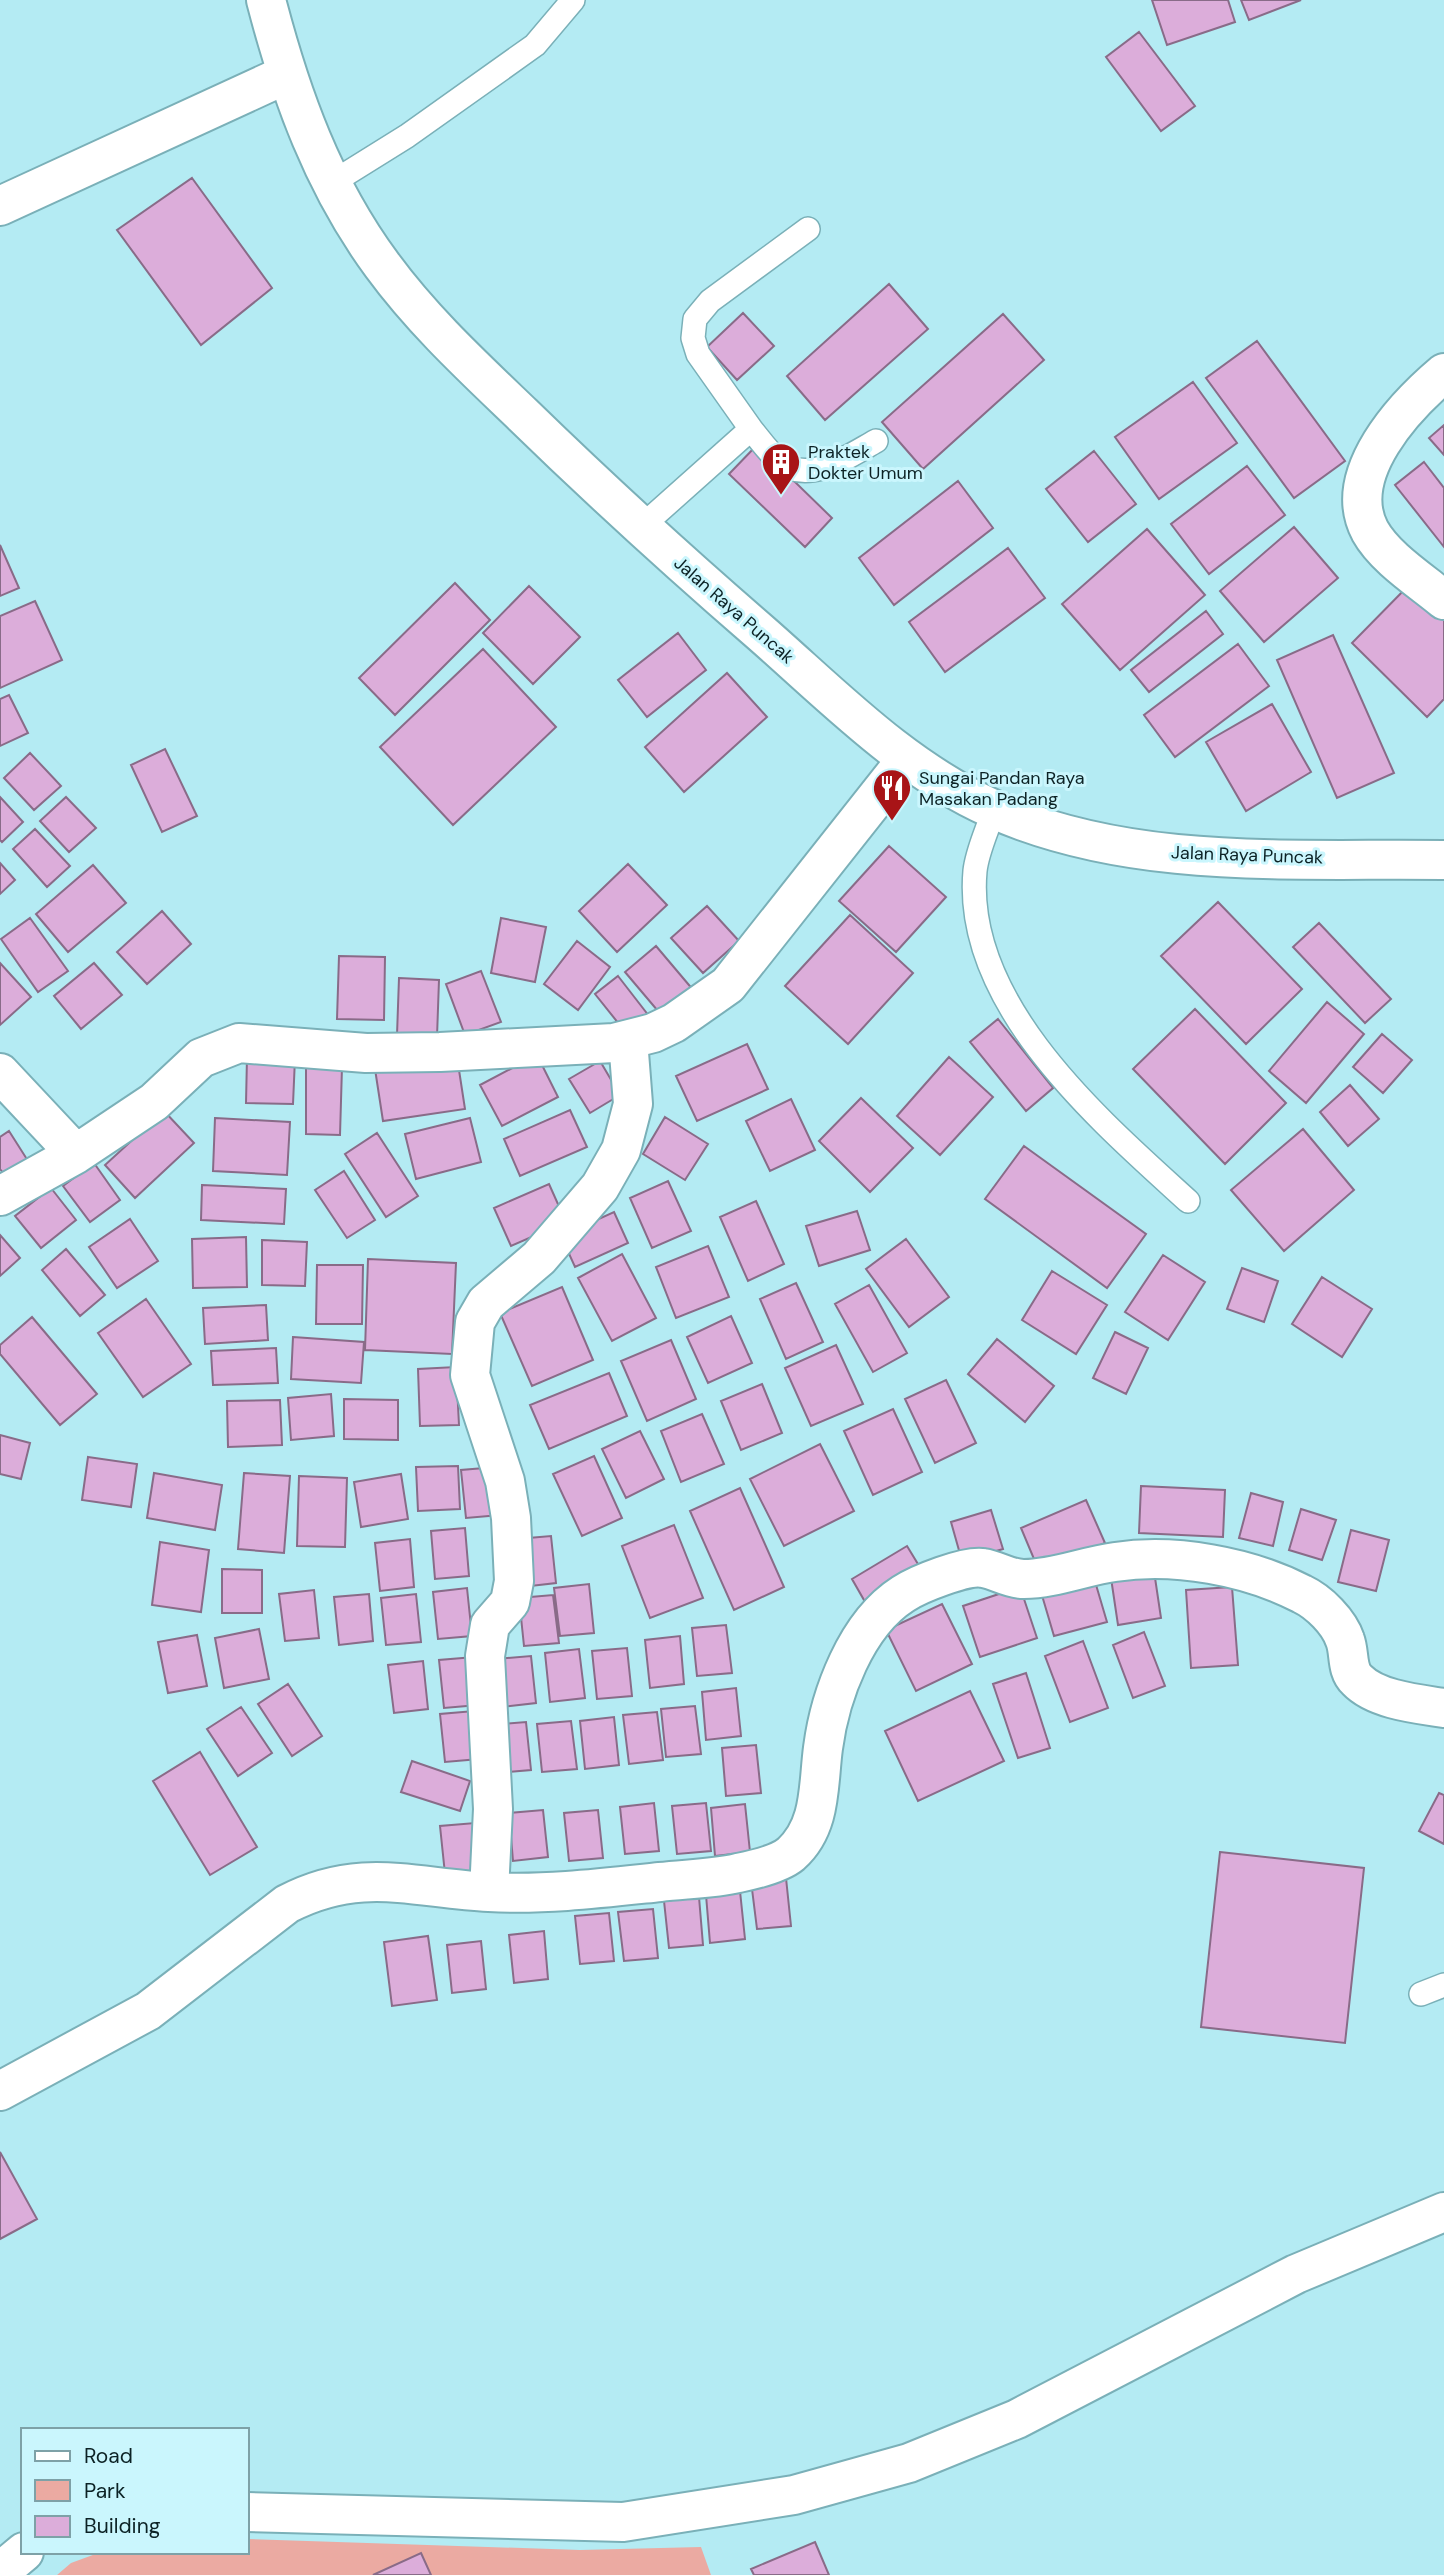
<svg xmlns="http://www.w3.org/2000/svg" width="1444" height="2575" font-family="'DM Sans',sans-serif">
	<rect width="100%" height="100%" fill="#b4ebf3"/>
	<!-- green -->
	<path fill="#ebaaa2" d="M247 2539 580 2550 701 2547 711 2575H57L71 2563 101 2552H247Z"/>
	<!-- building -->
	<path fill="#dcadda" stroke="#896b88" stroke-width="2" d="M1152 0H1228L1235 22 1167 45Z
		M1241 0H1301L1249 20Z
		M1139 32 1195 106 1161 131 1106 57Z
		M192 178 272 288 201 345 117 230Z
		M889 284 928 329 825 420 787 376Z
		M743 313 774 346 737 380 707 347Z
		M1003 314 1044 360 923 469 882 422Z
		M1257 341 1345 461 1294 498 1206 378Z
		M1193 382 1237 443 1159 499 1115 437Z
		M1444 425V455L1429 438Z
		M757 445 832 518 805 547 729 474Z
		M1094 451 1136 504 1088 542 1046 489Z
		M1424 462 1444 488V547L1395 485Z
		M1247 466 1285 515 1209 574 1171 524Z
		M958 481 993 528 894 605 859 558Z
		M1294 527 1338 578 1264 642 1220 591Z
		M1147 529 1205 595 1120 670 1062 604Z
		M0 545 19 588 0 596Z
		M1008 548 1045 598 945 672 909 622Z
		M1412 582 1444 614V699L1427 717 1352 643Z
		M455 583 490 620 395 715 359 678Z
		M529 586 580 637 533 684 483 633Z
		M35 601 62 660 0 688V616Z
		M1206 611 1223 634 1149 692 1131 670Z
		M678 633 706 670 647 717 618 680Z
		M1333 635 1394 773 1337 798 1277 660Z
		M1238 644 1269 686 1175 757 1144 715Z
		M483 649 556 727 453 825 380 747Z
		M727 673 767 717 684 792 645 747Z
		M9 695 28 733 0 746V699Z
		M1272 704 1311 772 1246 811 1206 742Z
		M165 749 197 816 162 832 131 765Z
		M30 753 61 786 34 810 4 778Z
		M0 797 23 822 2 842 0 840Z
		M66 797 96 828 69 852 40 821Z
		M35 829 70 866 47 887 13 849Z
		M889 846 946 897 896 952 839 901Z
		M0 863 15 880 0 894Z
		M628 864 667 905 617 952 579 911Z
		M93 865 126 903 68 952 36 914Z
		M1218 902 1302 989 1246 1044 1161 956Z
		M707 906 739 941 703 973 671 938Z
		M162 911 191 944 147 984 117 952Z
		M850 915 913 973 848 1044 785 986Z
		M30 918 68 971 38 992 1 939Z
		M501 918 546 927 535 982 491 973Z
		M1319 923 1391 999 1365 1023 1293 947Z
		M577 941 610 967 578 1010 544 984Z
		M656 946 694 991 663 1017 625 972Z
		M339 956 385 957 384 1020 337 1019Z
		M0 963 31 997 0 1025Z
		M94 963 122 995 81 1029 54 996Z
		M481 971 501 1022 465 1035 446 984Z
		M618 976 649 1016 627 1034 595 994Z
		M399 978 439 980 437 1037 397 1035Z
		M1327 1002 1364 1034 1306 1103 1269 1071Z
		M1195 1009 1286 1103 1225 1164 1133 1069Z
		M998 1019 1053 1088 1026 1111 970 1042Z
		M1382 1034 1412 1060 1383 1093 1353 1067Z
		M747 1044 768 1089 697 1121 676 1076Z
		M537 1055 558 1097 502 1126 480 1085Z
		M247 1057 295 1058 293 1104 246 1103Z
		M457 1057 465 1109 383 1121 375 1069Z
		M949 1057 993 1097 940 1155 897 1116Z
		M600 1061 620 1095 590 1113 569 1079Z
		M306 1067H342L340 1135 306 1134Z
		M1350 1085 1379 1119 1348 1146 1320 1112Z
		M861 1098 913 1148 870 1192 819 1141Z
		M791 1099 815 1150 770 1171 746 1121Z
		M570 1110 587 1147 520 1176 504 1139Z
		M164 1111 194 1143 135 1198 105 1165Z
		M665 1117 708 1144 685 1180 643 1154Z
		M215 1118 290 1122 287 1175 213 1171Z
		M470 1118 481 1162 416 1179 405 1134Z
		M1303 1129 1354 1190 1284 1251 1231 1190Z
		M9 1131 30 1164 11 1183 0 1169V1137Z
		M377 1133 418 1196 386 1217 345 1154Z
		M1024 1146 1146 1234 1107 1288 985 1199Z
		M94 1163 120 1200 90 1222 63 1186Z
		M344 1171 375 1220 347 1238 315 1190Z
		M668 1181 691 1231 652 1248 630 1198Z
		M549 1184 566 1222 511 1246 494 1208Z
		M202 1185 286 1189 284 1224 201 1220Z
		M51 1188 76 1220 41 1248 15 1216Z
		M756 1201 784 1264 748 1281 720 1217Z
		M857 1211 870 1250 819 1266 806 1226Z
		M614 1212 628 1243 575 1267 561 1236Z
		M130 1219 158 1261 117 1288 89 1247Z
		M0 1235 20 1258 0 1276Z
		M246 1237 247 1287 193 1288 192 1239Z
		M906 1239 949 1297 909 1327 866 1269Z
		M262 1240 307 1242 305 1286 262 1285Z
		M708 1246 729 1297 676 1318 656 1267Z
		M66 1249 105 1295 80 1316 42 1270Z
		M622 1254 656 1318 612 1341 578 1278Z
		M1163 1255 1205 1282 1168 1340 1125 1312Z
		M368 1259 456 1263 452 1354 365 1350Z
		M317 1265H363L362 1324H316Z
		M1242 1268 1278 1281 1264 1322 1227 1309Z
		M1052 1271 1107 1305 1076 1354 1022 1320Z
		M1322 1277 1372 1309 1342 1357 1292 1324Z
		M796 1283 823 1342 786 1359 760 1299Z
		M869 1285 907 1353 873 1372 835 1304Z
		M562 1287 593 1360 532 1386 500 1313Z
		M146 1299 191 1364 143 1397 98 1333Z
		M266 1305 268 1340 205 1344 203 1308Z
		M731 1316 752 1363 708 1383 687 1337Z
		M32 1317 97 1394 60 1425 0 1354V1345Z
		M1115 1332 1148 1348 1126 1394 1093 1378Z
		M293 1337 364 1342 361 1383 291 1379Z
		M997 1339 1054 1386 1025 1422 968 1374Z
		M671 1340 696 1399 647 1421 621 1361Z
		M836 1345 863 1404 811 1426 785 1368Z
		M276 1348 278 1383 213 1385 211 1351Z
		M456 1367 459 1425 420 1426 418 1369Z
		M609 1373 627 1416 549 1449 530 1405Z
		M946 1380 976 1443 935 1463 905 1399Z
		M762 1384 782 1433 741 1450 721 1401Z
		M331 1394 334 1436 291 1440 288 1398Z
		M344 1399 398 1400V1440L344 1439Z
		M280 1400 282 1445 228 1447 227 1401Z
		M893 1409 922 1472 873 1495 844 1431Z
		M702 1414 724 1464 681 1482 661 1431Z
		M640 1431 664 1479 626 1498 602 1449Z
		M0 1435 30 1443 21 1479 0 1474Z
		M820 1444 854 1511 784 1546 750 1479Z
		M594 1456 622 1518 582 1536 553 1474Z
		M88 1457 137 1464 131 1507 82 1500Z
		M458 1466 460 1509 418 1511 416 1467Z
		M496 1467 500 1515 466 1518 461 1470Z
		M154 1473 222 1485 215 1530 147 1518Z
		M244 1473 290 1476 284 1553 238 1549Z
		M401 1474 408 1519 361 1527 354 1482Z
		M299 1476 347 1478 345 1547 297 1546Z
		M1141 1486 1225 1490 1223 1537 1139 1533Z
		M740 1488 784 1587 734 1610 690 1511Z
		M1251 1493 1283 1502 1273 1546 1239 1538Z
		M1086 1500 1105 1543 1039 1571 1021 1528Z
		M1301 1509 1336 1520 1322 1560 1289 1550Z
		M991 1510 1003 1549 962 1561 951 1522Z
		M674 1525 703 1598 650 1618 622 1546Z
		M465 1528 469 1576 435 1579 431 1531Z
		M1351 1530 1389 1540 1376 1591 1338 1582Z
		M551 1536 556 1583 522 1587 517 1539Z
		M410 1539 414 1587 380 1591 375 1543Z
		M160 1542 209 1550 201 1612 152 1605Z
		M907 1546 924 1574 868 1607 852 1579Z
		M222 1569 262 1570V1613H222Z
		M1154 1571 1161 1618 1118 1625 1111 1578Z
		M1094 1578 1107 1622 1054 1636 1041 1592Z
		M589 1584 594 1633 560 1636 554 1588Z
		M1020 1587 1037 1638 980 1657 963 1606Z
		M1232 1587 1238 1665 1191 1668 1186 1590Z
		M467 1588 472 1636 438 1639 433 1592Z
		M314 1590 319 1638 285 1641 279 1594Z
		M369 1594 373 1641 339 1645 334 1597Z
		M416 1594 421 1642 386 1645 381 1598Z
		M553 1595 559 1643 524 1646 519 1598Z
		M942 1604 972 1664 916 1691 886 1630Z
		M726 1625 732 1673 697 1676 692 1628Z
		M259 1629 269 1679 224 1688 215 1638Z
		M1144 1632 1165 1686 1133 1698 1113 1645Z
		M197 1635 207 1686 168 1693 158 1642Z
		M680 1636 684 1684 650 1688 645 1640Z
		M1083 1641 1108 1708 1070 1722 1045 1656Z
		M627 1648 632 1696 597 1699 592 1651Z
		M579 1649 585 1698 550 1702 545 1653Z
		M531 1656 536 1703 502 1707 497 1659Z
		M474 1657 478 1705 444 1708 439 1660Z
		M423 1661 428 1709 394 1713 388 1665Z
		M1026 1673 1050 1748 1018 1758 993 1684Z
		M288 1684 322 1736 292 1756 258 1704Z
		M736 1688 741 1736 706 1740 702 1692Z
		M970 1691 1004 1761 918 1801 885 1731Z
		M695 1706 701 1754 666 1757 661 1709Z
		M241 1707 272 1753 238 1776 207 1729Z
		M474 1711 479 1759 445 1762 440 1714Z
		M657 1712 663 1760 629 1764 623 1715Z
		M614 1717 619 1765 585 1769 580 1721Z
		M571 1721 577 1769 542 1772 537 1724Z
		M526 1722 531 1770 497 1773 492 1725Z
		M756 1745 761 1793 726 1796 722 1748Z
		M200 1752 257 1847 210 1875 153 1781Z
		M412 1761 470 1781 460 1811 401 1792Z
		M1439 1793 1444 1795V1844L1419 1831Z
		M654 1803 659 1851 625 1854 620 1807Z
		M706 1803 711 1851 677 1854 672 1806Z
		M745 1804 750 1852 715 1856 711 1808Z
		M543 1810 548 1857 513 1861 509 1813Z
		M598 1810 603 1858 569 1861 564 1813Z
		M475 1823 479 1871 445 1874 440 1826Z
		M1220 1852 1364 1868 1345 2043 1201 2027Z
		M786 1878 791 1926 757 1929 751 1881Z
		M740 1891 745 1939 710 1943 706 1895Z
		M699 1897 703 1945 669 1948 664 1901Z
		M653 1909 658 1958 624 1961 618 1912Z
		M609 1913 614 1961 580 1964 575 1916Z
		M544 1931 548 1979 514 1983 509 1935Z
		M428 1936 437 2000 392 2006 384 1942Z
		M481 1941 486 1989 452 1993 447 1945Z
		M0 2152 37 2219 0 2239Z
		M815 2542 829 2575H754L751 2569Z
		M421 2553 431 2575H373Z"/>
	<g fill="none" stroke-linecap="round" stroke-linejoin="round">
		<!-- lane casing -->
		<g stroke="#7ab0b8" stroke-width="26">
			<path id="lane" d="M330 184 407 136 535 45 573 0
				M751 429C760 440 769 453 780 462 809 485 849 456 876 441
				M640 528 751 429 698 354 693 338 695 319 710 301 808 229
				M994 809C988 829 977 851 975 871 963 1004 1099 1120 1188 1201
				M1421 1994 1444 1985"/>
		</g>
		<!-- street casing -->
		<g stroke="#7ab0b8" stroke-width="42">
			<path id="street" d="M0 206 285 75
				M1444 373C1405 406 1340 474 1370 531 1385 558 1420 580 1444 600
				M0 1073 76 1154
				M0 1196 76 1154 154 1102 201 1058 239 1043 366 1053 440 1052 614 1043 653 1033 674 1023 728 985 906 760
				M489 1892 493 1809 485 1656 490 1625 510 1602 514 1581 511 1518 505 1481 470 1375 475 1322 486 1303 539 1258 600 1187 621 1150 633 1104 628 1040
				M0 2091 148 2011 287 1904C360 1866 413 1888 489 1892 546 1895 603 1888 660 1882 685 1879 713 1879 738 1873 753 1870 779 1864 791 1854 822 1826 818 1785 823 1748 830 1695 856 1624 903 1594 918 1584 966 1565 983 1568 997 1570 1008 1579 1024 1579 1054 1579 1085 1566 1115 1562 1175 1553 1248 1566 1302 1594 1319 1602 1339 1622 1345 1640 1350 1653 1346 1670 1357 1680 1376 1700 1418 1704 1444 1708
				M247 2512 623 2522 794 2495 909 2463 1017 2419 1296 2274 1444 2212
				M0 2572 24 2552"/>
		</g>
		<!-- highway casing -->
		<g stroke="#7ab0b8" stroke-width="42">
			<path id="highway" d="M266 0C291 96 323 185 382 265 423 321 473 367 523 415 600 490 679 562 761 633 834 697 903 769 993 809 1133 871 1294 858 1444 860"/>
		</g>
		<!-- lane -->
		<use href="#lane" stroke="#fff" stroke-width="23"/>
		<!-- street -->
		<use href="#street" stroke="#fff" stroke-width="38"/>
		<!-- highway -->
		<use href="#highway" stroke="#fff" stroke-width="38"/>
	</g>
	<!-- icons -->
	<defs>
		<g id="building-pin" transform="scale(2.0125)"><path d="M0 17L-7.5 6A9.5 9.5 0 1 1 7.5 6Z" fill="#a81417" stroke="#caf6fd"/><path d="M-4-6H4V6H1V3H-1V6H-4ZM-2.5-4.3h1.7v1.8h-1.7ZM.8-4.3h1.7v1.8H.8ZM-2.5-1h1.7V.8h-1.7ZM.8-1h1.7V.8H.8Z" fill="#fff"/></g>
		<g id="restaurant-pin" transform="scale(2.0125)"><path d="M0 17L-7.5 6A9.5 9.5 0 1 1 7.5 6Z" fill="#a81417" stroke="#caf6fd"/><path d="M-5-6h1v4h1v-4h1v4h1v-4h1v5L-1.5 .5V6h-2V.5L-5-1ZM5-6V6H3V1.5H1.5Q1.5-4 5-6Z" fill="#fff"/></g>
	</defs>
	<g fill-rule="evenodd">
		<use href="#building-pin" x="781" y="462"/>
		<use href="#restaurant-pin" x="892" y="788"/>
	</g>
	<g text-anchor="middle" stroke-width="6" stroke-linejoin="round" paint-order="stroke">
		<!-- poi labels -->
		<g font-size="18" fill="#0c2225" stroke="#caf6fd" text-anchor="start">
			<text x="808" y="458">Praktek<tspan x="808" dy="21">Dokter Umum</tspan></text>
			<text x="919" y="784">Sungai Pandan Raya<tspan x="919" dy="21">Masakan Padang</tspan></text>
		</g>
		<!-- street labels -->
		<g font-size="18" fill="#0c2225" stroke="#caf6fd">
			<text transform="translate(734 610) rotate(41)" y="6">Jalan Raya Puncak</text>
			<text transform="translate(1247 855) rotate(2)" y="6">Jalan Raya Puncak</text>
		</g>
	</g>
	<!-- legend -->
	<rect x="21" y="2428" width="228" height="126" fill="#caf6fd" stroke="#7ea1a7" stroke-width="2"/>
	<rect x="35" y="2451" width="35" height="10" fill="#ffffff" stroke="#7ea1a7" stroke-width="2"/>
	<text x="84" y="2463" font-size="21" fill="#0c2225">Road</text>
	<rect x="35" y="2480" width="35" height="21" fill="#ebaaa2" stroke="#7ea1a7" stroke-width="2"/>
	<text x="84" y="2498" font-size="21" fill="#0c2225">Park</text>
	<rect x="35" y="2516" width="35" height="21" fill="#dcadda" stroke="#7ea1a7" stroke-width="2"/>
	<text x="84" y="2533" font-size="21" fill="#0c2225">Building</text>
</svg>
